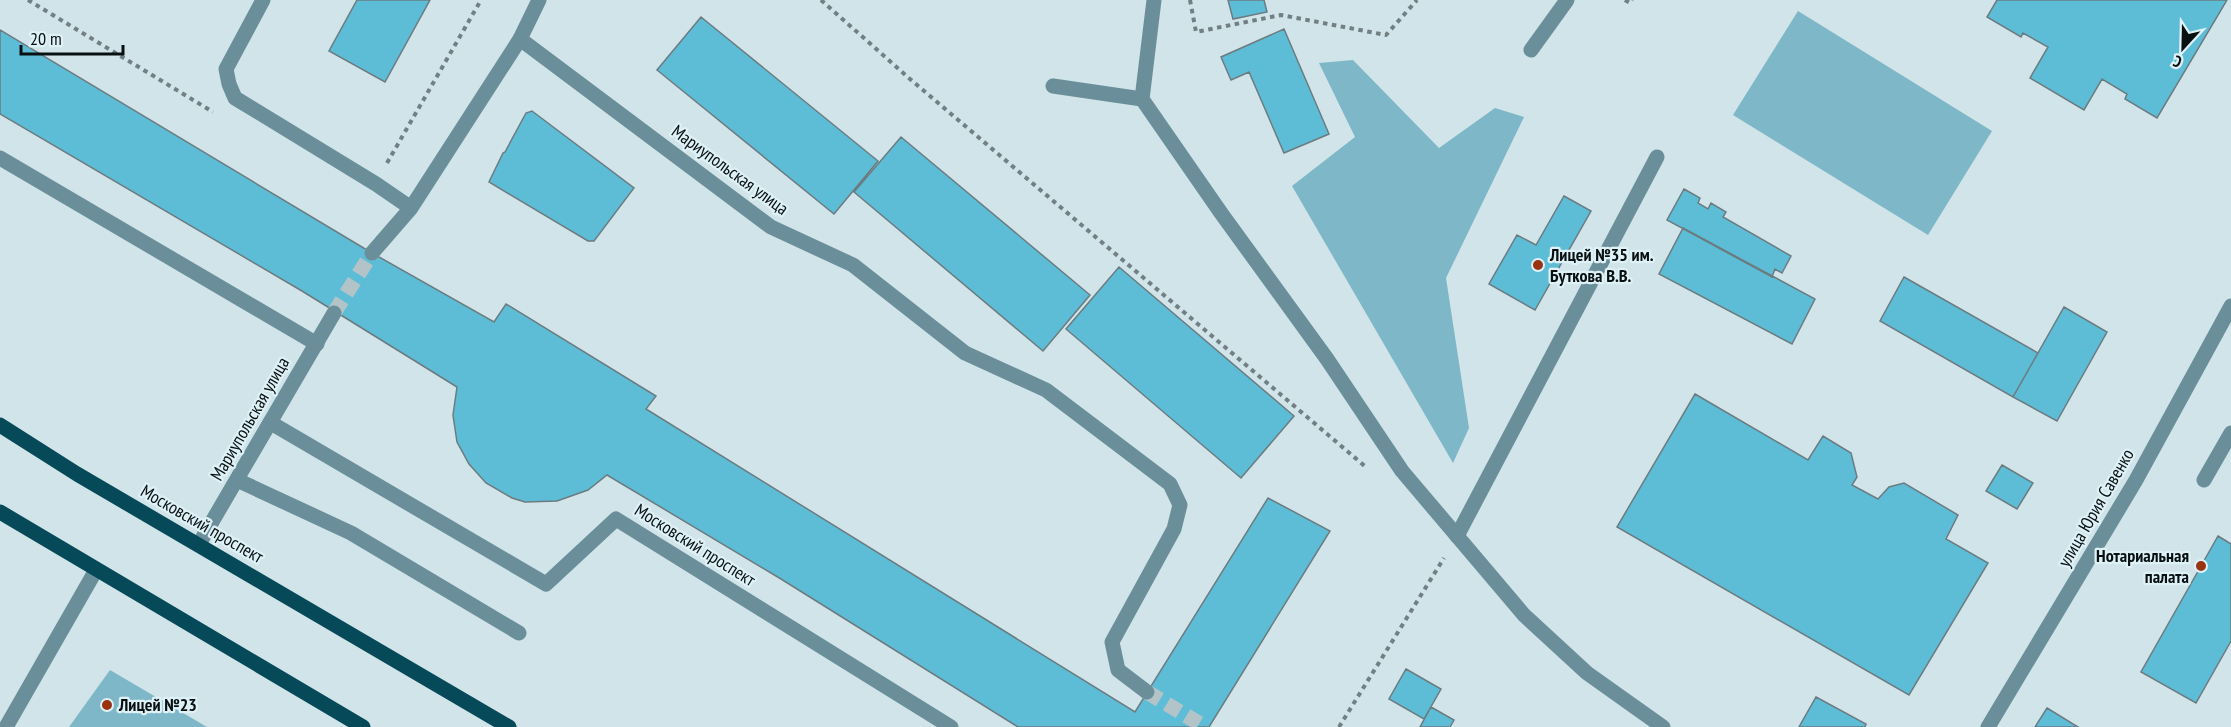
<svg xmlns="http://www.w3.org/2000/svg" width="2231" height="727" font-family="'PT Sans Narrow',sans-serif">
	<rect width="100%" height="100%" fill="#d1e4e9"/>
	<!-- green -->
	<path fill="#7eb7c7" d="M1798 11 1992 131 1928 235 1733 115Z
		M1353 60 1439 148 1495 108 1524 117 1446 278 1469 428 1453 463 1292 186 1355 137 1319 63Z
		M110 670 207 727H69Z"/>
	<!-- building -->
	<path fill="#5ebdd6" stroke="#6b7c81" stroke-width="1.5" d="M357 0H430L385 82 329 51Z
		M1228 0H1264L1267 12 1233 19Z
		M1997 0H2227L2157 118 2125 99 2127 94 2102 79 2084 110 2030 78 2048 47 2023 33 2021 37 1987 17Z
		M701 17 878 161 834 214 657 70Z
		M1284 29 1329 134 1284 153 1249 72 1231 80 1221 57Z
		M0 30 372 253 494 322 506 304 656 396 646 409 1135 712 1268 498 1330 531 1209 727H1018L781 579 607 475 588 490 557 501 525 502 512 498 486 483 469 464 457 442 453 415 457 387 302 291 0 114Z
		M532 111 634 188 594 241H588L489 182 503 153 505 152 526 113Z
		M901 137 1090 295 1043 351 854 192Z
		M1684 189 1700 198 1698 203 1708 209 1711 203 1726 212 1723 217 1791 256 1782 273 1775 269 1772 277 1667 220Z
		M1564 196 1591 211 1535 310 1489 284 1517 235 1536 245Z
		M1683 228 1815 299 1792 344 1659 274Z
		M1119 267 1294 416 1241 478 1066 329Z
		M1904 277 2038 353 2013 397 1880 321Z
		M2064 307 2107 332 2057 421 2013 397Z
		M1695 394 1808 460 1823 436 1851 453 1857 477 1852 485 1878 499 1889 487 1904 483 1958 515 1946 539 1988 563 1909 695 1617 527Z
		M2002 465 2033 483 2017 509 1986 491Z
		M2218 536 2231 544V641L2196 703 2141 672Z
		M1406 669 1441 689 1424 719 1389 699Z
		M1816 697 1866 724 1865 727H1799Z
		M1431 707 1454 720 1450 727H1420Z
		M2047 708 2078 727H2035Z"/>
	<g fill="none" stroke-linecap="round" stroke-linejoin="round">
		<!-- street-tunnel -->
		<path stroke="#b3c4c9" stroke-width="15" stroke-dasharray="15 8" stroke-linecap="butt" d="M334 313 372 253
			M1147 692 1205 727"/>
		<!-- path -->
		<path stroke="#727f83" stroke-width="4" stroke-dasharray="4.5 4.5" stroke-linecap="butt" d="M28 0 213 112
			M821 0 910 79 1367 468
			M1190 0 1196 32 1281 15 1386 35 1417 0
			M1625 0 1630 3 1632 0
			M387 163 481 0
			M1339 727 1444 558"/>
		<!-- lane -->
		<path stroke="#6b8f9a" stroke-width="15" d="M520 39 539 0
			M1053 86 1142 99
			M0 158 317 344
			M237 480 351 533 519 633
			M2204 480 2231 433
			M1457 536 1657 157"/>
		<!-- street -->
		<path stroke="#6b8f9a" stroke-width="15" d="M263 0 226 69 229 84 235 98 376 184 411 208
			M1154 0 1142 99 1221 213 1327 359 1402 471 1524 615 1587 673 1663 727
			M1531 50 1567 0
			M372 253 411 208 520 39 771 227 853 265 965 353 1046 390 1170 484 1180 505 1174 529 1112 642 1118 670 1147 692
			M271 423 546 584 616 519 951 727
			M199 544 334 313
			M6 727 96 570
			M1988 727 2136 480 2231 306"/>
		<!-- primary -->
		<path stroke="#064a59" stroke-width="15" d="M0 425 77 474 509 727
			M0 512 363 727"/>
	</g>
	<!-- markers -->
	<g fill="#9a3310" stroke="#def1f7" stroke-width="2">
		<circle cx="1538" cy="265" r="6"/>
		<circle cx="2201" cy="566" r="6"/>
		<circle cx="107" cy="705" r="6"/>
	</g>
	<g text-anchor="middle" stroke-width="4.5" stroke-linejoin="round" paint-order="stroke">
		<!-- street labels -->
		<g font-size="18" fill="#091012" stroke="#def1f7">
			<text transform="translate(730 170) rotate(36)" y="6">Мариупольская улица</text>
			<text transform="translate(250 419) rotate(-60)" y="6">Мариупольская улица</text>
			<text transform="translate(2096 508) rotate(-60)" y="6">улица Юрия Савенко</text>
			<text transform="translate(202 524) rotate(30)" y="6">Московский проспект</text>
			<text transform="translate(695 545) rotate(32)" y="6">Московский проспект</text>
		</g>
		<!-- poi labels -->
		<g font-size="18" font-weight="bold" fill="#091012" stroke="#def1f7" text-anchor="start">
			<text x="1550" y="261">Лицей №35 им.<tspan x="1550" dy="21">Буткова В.В.</tspan></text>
			<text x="2189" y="562" text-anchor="end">Нотариальная<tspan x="2189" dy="21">палата</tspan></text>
			<text x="119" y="711">Лицей №23</text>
		</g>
	</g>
	<!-- north arrow -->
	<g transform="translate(2183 48) rotate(202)" stroke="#def1f7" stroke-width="4.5" paint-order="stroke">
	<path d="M0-4.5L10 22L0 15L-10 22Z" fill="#091012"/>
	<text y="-9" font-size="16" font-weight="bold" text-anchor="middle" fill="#091012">С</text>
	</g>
	<!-- scale -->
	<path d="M21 45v9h102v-9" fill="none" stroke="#091012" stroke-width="3"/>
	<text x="30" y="45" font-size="18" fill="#091012" stroke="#def1f7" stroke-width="4.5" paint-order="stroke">20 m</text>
</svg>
